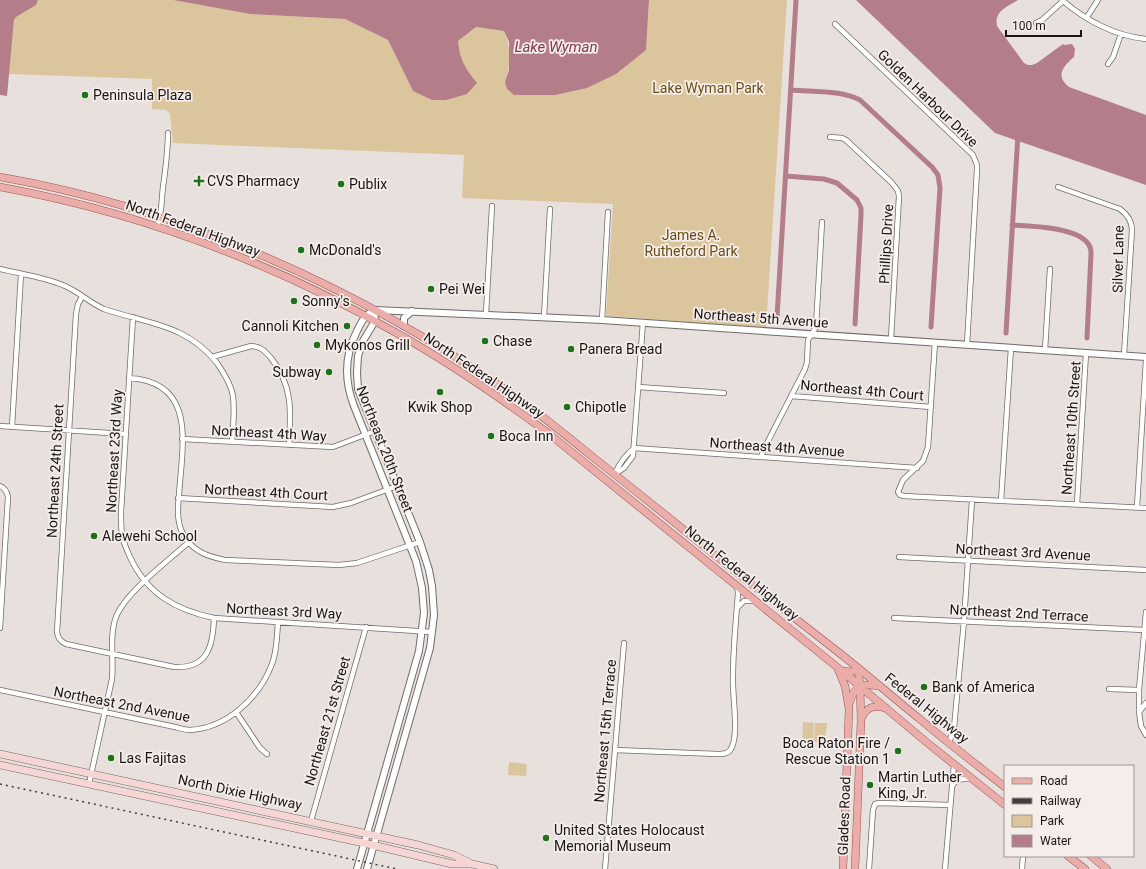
<svg xmlns="http://www.w3.org/2000/svg" width="1146" height="869" font-family="Roboto,sans-serif">
	<rect width="100%" height="100%" fill="#e7e0dd"/>
	<!-- green -->
	<path fill="#dbc59c" d="M38 0H173L250 14 345 19 388 40 413 91 465 68 459 50 458 41 476 27 504 31C511 47 511 66 505 82L646 50 649 0H787L766 328 607 316 606 314 613 204 462 198 464 155 173 143 170 114 166 110 152 109V79L9 74 14 20 16 17 36 5Z
		M803 722 814 723 813 742 802 741Z
		M815 723H827L825 743 814 742Z
		M509 762 527 764 526 776 508 775Z"/>
	<!-- water -->
	<path fill="#b47d8a" d="M0 0H38L36 5 16 17 14 20 7 96 0 95Z
		M173 0H649L646 50 616 74 587 88 555 95H514L507 89 505 82 509 70V42L504 31 476 27 458 41C460 60 465 68 477 83L467 94 446 100H432L413 91 388 40 345 19 250 14Z
		M856 0H1018C1007 7 994 11 997 26L1024 63 1028 65H1032L1037 63 1063 44 1064 45 1072 44 1075 49 1074 57C1063 66 1055 76 1069 87L1146 115V185L995 133Z"/>
	<g fill="none" stroke-linecap="round" stroke-linejoin="round">
		<!-- canal -->
		<path stroke="#b47d8a" stroke-width="5" d="M791 90C812 92 842 90 860 100L932 167 938 175 940 188 931 327
			M786 176 824 179 837 183 857 200 861 208V215L855 324
			M1012 225C1031 226 1079 227 1089 245 1091 248 1091 251 1091 254L1087 338
			M777 317 796 0
			M1006 333 1018 134"/>
		<!-- minor casing -->
		<g stroke="#716b68" stroke-width="6">
			<path id="minor" d="M1062 0C1085 20 1115 36 1146 39
				M1087 17 1098 0
				M1036 23 1042 20 1063 1
				M835 24 973 155 977 165V170L967 345
				M1108 64 1113 57 1121 34
				M830 137 842 138 846 140 892 183 898 191 899 196 891 339
				M1058 187 1120 209C1128 215 1132 221 1132 230L1124 355
				M157 227C163 211 161 196 164 180 166 164 168 150 168 133
				M0 269C21 274 45 277 65 286 79 292 90 303 104 309 148 324 186 324 217 363 224 373 231 384 233 396 235 411 233 427 232 442
				M82 297 78 304 76 314 57 632C58 638 60 641 66 644L174 667C208 669 213 646 214 618
				M486 314 492 206
				M133 317 121 512C121 519 121 527 122 534 123 542 127 550 130 557 147 594 176 610 214 618L432 632
				M544 317 550 209
				M602 320 608 212
				M935 342 928 447 923 461 903 480 898 492 900 495 904 496 1146 508
				M1045 350 1050 269
				M212 357 251 346C260 346 265 351 271 358 293 385 291 412 289 445
				M129 378C198 382 182 446 179 495 178 504 177 513 179 522 181 534 189 545 199 551 206 556 216 558 225 560L339 565 357 563 420 542
				M638 387 724 393
				M791 396 931 407
				M0 426 125 434
				M12 427 21 274
				M182 439 333 447 375 431
				M634 448 917 468
				M761 457 764 449 805 369 807 362 808 340 816 327 822 222
				M615 473C620 463 625 455 634 448
				M615 474 624 468 633 456 643 322
				M0 486C5 488 7 491 8 497L0 628
				M178 498 333 507 351 503 397 486
				M1001 501 1011 348
				M1077 504 1086 353
				M1137 507 1146 360
				M899 557 1146 570
				M737 608 744 601H754
				M1146 612 1139 690V712L1141 726 1146 735
				M894 618 1144 630
				M1109 689 1139 690
				M0 690 175 727C179 728 185 730 190 730 227 728 259 698 272 664 277 651 277 636 278 622
				M236 712 260 748 267 754
				M1139 712 1146 703
				M949 743 954 728 964 621 972 500
				M615 750 717 754C724 754 729 754 732 747 739 730 732 696 733 676 733 649 736 621 738 593L737 586
				M89 784 112 679C114 659 109 636 116 617 125 593 169 560 189 542
				M952 786 957 780 971 778
				M311 821 366 627
				M605 869 624 643
				M869 869 873 810 875 804 879 803 950 805
				M945 869 954 764
				M1022 869 1023 856"/>
		</g>
		<!-- tertiary casing -->
		<g stroke="#716b68" stroke-width="8">
			<path id="tertiary" d="M375 310 602 320 1146 357
				M404 326V318L412 311
				M357 869 419 651 424 613 422 588 416 561 354 406C344 380 344 356 357 331 362 321 364 316 374 310
				M367 869 430 648 434 615 432 586 429 570 420 542 358 389 357 373 358 356 363 341 375 321 374 310"/>
		</g>
		<!-- secondary casing -->
		<g stroke="#716b68" stroke-width="8">
			<path id="secondary" d="M0 754 418 845 454 855 472 864 494 869
				M0 765 364 843 452 864H469"/>
		</g>
		<!-- primary casing -->
		<g stroke="#985451" stroke-width="8">
			<path id="primary" d="M0 177C183 209 356 287 509 392 538 412 566 435 594 458 633 489 672 520 711 552 751 584 792 616 833 648 863 671 891 696 921 720 948 743 977 765 1005 787
				M0 187C137 212 271 262 393 331 447 361 498 396 548 433L837 667 925 741 1005 805
				M838 669 845 686 849 709 843 869
				M843 671 851 672 858 668 860 686 861 720 855 869
				M849 705C854 685 861 683 879 686
				M861 719C867 707 872 705 886 708
				M1068 856 1085 869
				M1091 856 1107 869"/>
		</g>
		<!-- minor -->
		<use href="#minor" stroke="#fff" stroke-width="4.5"/>
		<!-- tertiary -->
		<use href="#tertiary" stroke="#fff" stroke-width="6"/>
		<!-- secondary -->
		<use href="#secondary" stroke="#f5d6d5" stroke-width="7"/>
		<!-- primary -->
		<use href="#primary" stroke="#ebadaa" stroke-width="7"/>
		<!-- rail -->
		<path stroke="#403d3b" stroke-width="1.5" stroke-dasharray="2 4" stroke-linecap="butt" d="M0 784 397 869"/>
	</g>
	<!-- markers -->
	<g fill="#1f721b" stroke="#f5edea" stroke-width="1.5">
		<circle cx="85" cy="95" r="4"/>
		<path d="M197 175h4v4h4v4h-4v4h-4v-4h-4v-4h4z"/>
		<circle cx="341" cy="184" r="4"/>
		<circle cx="301" cy="250" r="4"/>
		<circle cx="431" cy="289" r="4"/>
		<circle cx="294" cy="301" r="4"/>
		<circle cx="347" cy="326" r="4"/>
		<circle cx="485" cy="341" r="4"/>
		<circle cx="317" cy="345" r="4"/>
		<circle cx="571" cy="349" r="4"/>
		<circle cx="329" cy="372" r="4"/>
		<circle cx="440" cy="392" r="4"/>
		<circle cx="567" cy="407" r="4"/>
		<circle cx="491" cy="436" r="4"/>
		<circle cx="94" cy="536" r="4"/>
		<circle cx="924" cy="687" r="4"/>
		<circle cx="898" cy="751" r="4"/>
		<circle cx="111" cy="758" r="4"/>
		<circle cx="870" cy="785" r="4"/>
		<circle cx="546" cy="838" r="4"/>
	</g>
	<g text-anchor="middle" stroke-width="3.5" stroke-linejoin="round" paint-order="stroke">
		<!-- park labels -->
		<g font-size="14" fill="#684e15" stroke="#f5edea">
			<text x="708" y="93">Lake Wyman Park</text>
			<text x="691" y="240">James A.<tspan x="691" dy="16">Rutheford Park</tspan></text>
		</g>
		<!-- poi labels -->
		<g font-size="14" fill="#181615" stroke="#f5edea" text-anchor="start">
			<text x="93" y="100">Peninsula Plaza</text>
			<text x="207" y="186">CVS Pharmacy</text>
			<text x="349" y="189">Publix</text>
			<text x="309" y="255">McDonald's</text>
			<text x="439" y="294">Pei Wei</text>
			<text x="302" y="306">Sonny's</text>
			<text x="339" y="331" text-anchor="end">Cannoli Kitchen</text>
			<text x="493" y="346">Chase</text>
			<text x="325" y="350">Mykonos Grill</text>
			<text x="579" y="354">Panera Bread</text>
			<text x="321" y="377" text-anchor="end">Subway</text>
			<text x="440" y="412" text-anchor="middle">Kwik Shop</text>
			<text x="575" y="412">Chipotle</text>
			<text x="499" y="441">Boca Inn</text>
			<text x="102" y="541">Alewehi School</text>
			<text x="932" y="692">Bank of America</text>
			<text x="890" y="748" text-anchor="end">Boca Raton Fire /<tspan x="890" dy="16">Rescue Station 1</tspan></text>
			<text x="119" y="763">Las Fajitas</text>
			<text x="878" y="782">Martin Luther<tspan x="878" dy="16">King, Jr.</tspan></text>
			<text x="554" y="835">United States Holocaust<tspan x="554" dy="16">Memorial Museum</tspan></text>
		</g>
		<!-- street labels -->
		<g font-size="14" fill="#181615" stroke="#f5edea">
			<text transform="translate(928 98) rotate(44)" y="5">Golden Harbour Drive</text>
			<text transform="translate(193 228) rotate(20)" y="5">North Federal Highway</text>
			<text transform="translate(886 244) rotate(-87)" y="5">Phillips Drive</text>
			<text transform="translate(1118 259) rotate(-89)" y="5">Silver Lane</text>
			<text transform="translate(761 318) rotate(4)" y="5">Northeast 5th Avenue</text>
			<text transform="translate(484 375) rotate(34)" y="5">North Federal Highway</text>
			<text transform="translate(862 390) rotate(5)" y="5">Northeast 4th Court</text>
			<text transform="translate(1071 428) rotate(-86)" y="5">Northeast 10th Street</text>
			<text transform="translate(269 433) rotate(3)" y="5">Northeast 4th Way</text>
			<text transform="translate(777 447) rotate(4)" y="5">Northeast 4th Avenue</text>
			<text transform="translate(385 449) rotate(69)" y="5">Northeast 20th Street</text>
			<text transform="translate(114 451) rotate(-87)" y="5">Northeast 23rd Way</text>
			<text transform="translate(55 471) rotate(-87)" y="5">Northeast 24th Street</text>
			<text transform="translate(266 492) rotate(3)" y="5">Northeast 4th Court</text>
			<text transform="translate(1023 552) rotate(3)" y="5">Northeast 3rd Avenue</text>
			<text transform="translate(742 573) rotate(39)" y="5">North Federal Highway</text>
			<text transform="translate(284 611) rotate(3)" y="5">Northeast 3rd Way</text>
			<text transform="translate(1019 613) rotate(3)" y="5">Northeast 2nd Terrace</text>
			<text transform="translate(122 704) rotate(11)" y="5">Northeast 2nd Avenue</text>
			<text transform="translate(927 708) rotate(39)" y="5">Federal Highway</text>
			<text transform="translate(327 721) rotate(-74)" y="5">Northeast 21st Street</text>
			<text transform="translate(605 731) rotate(-85)" y="5">Northeast 15th Terrace</text>
			<text transform="translate(240 792) rotate(12)" y="5">North Dixie Highway</text>
			<text transform="translate(844 816) rotate(-88)" y="5">Glades Road</text>
		</g>
		<!-- water labels -->
		<g font-size="15" font-style="italic" fill="#813a4f" stroke="#f5edea">
			<text x="556" y="52">Lake Wyman</text>
		</g>
	</g>
	<!-- legend -->
	<rect x="1004" y="765" width="130" height="92" fill="#f5edea" stroke="#9d9795"/>
	<rect x="1012" y="778" width="20" height="6" fill="#ebadaa" stroke="#9d9795"/>
	<text x="1040" y="785" font-size="12" fill="#181615">Road</text>
	<rect x="1012" y="798" width="20" height="6" fill="#403d3b" stroke="#9d9795"/>
	<text x="1040" y="805" font-size="12" fill="#181615">Railway</text>
	<rect x="1012" y="815" width="20" height="12" fill="#dbc59c" stroke="#9d9795"/>
	<text x="1040" y="825" font-size="12" fill="#181615">Park</text>
	<rect x="1012" y="835" width="20" height="12" fill="#b47d8a" stroke="#9d9795"/>
	<text x="1040" y="845" font-size="12" fill="#181615">Water</text>
	<!-- scale -->
	<path d="M1006 30v6h75v-6" fill="none" stroke="#181615" stroke-width="2"/>
	<text x="1012" y="30" font-size="12" fill="#181615" stroke="#f5edea" stroke-width="3" paint-order="stroke">100 m</text>
</svg>
